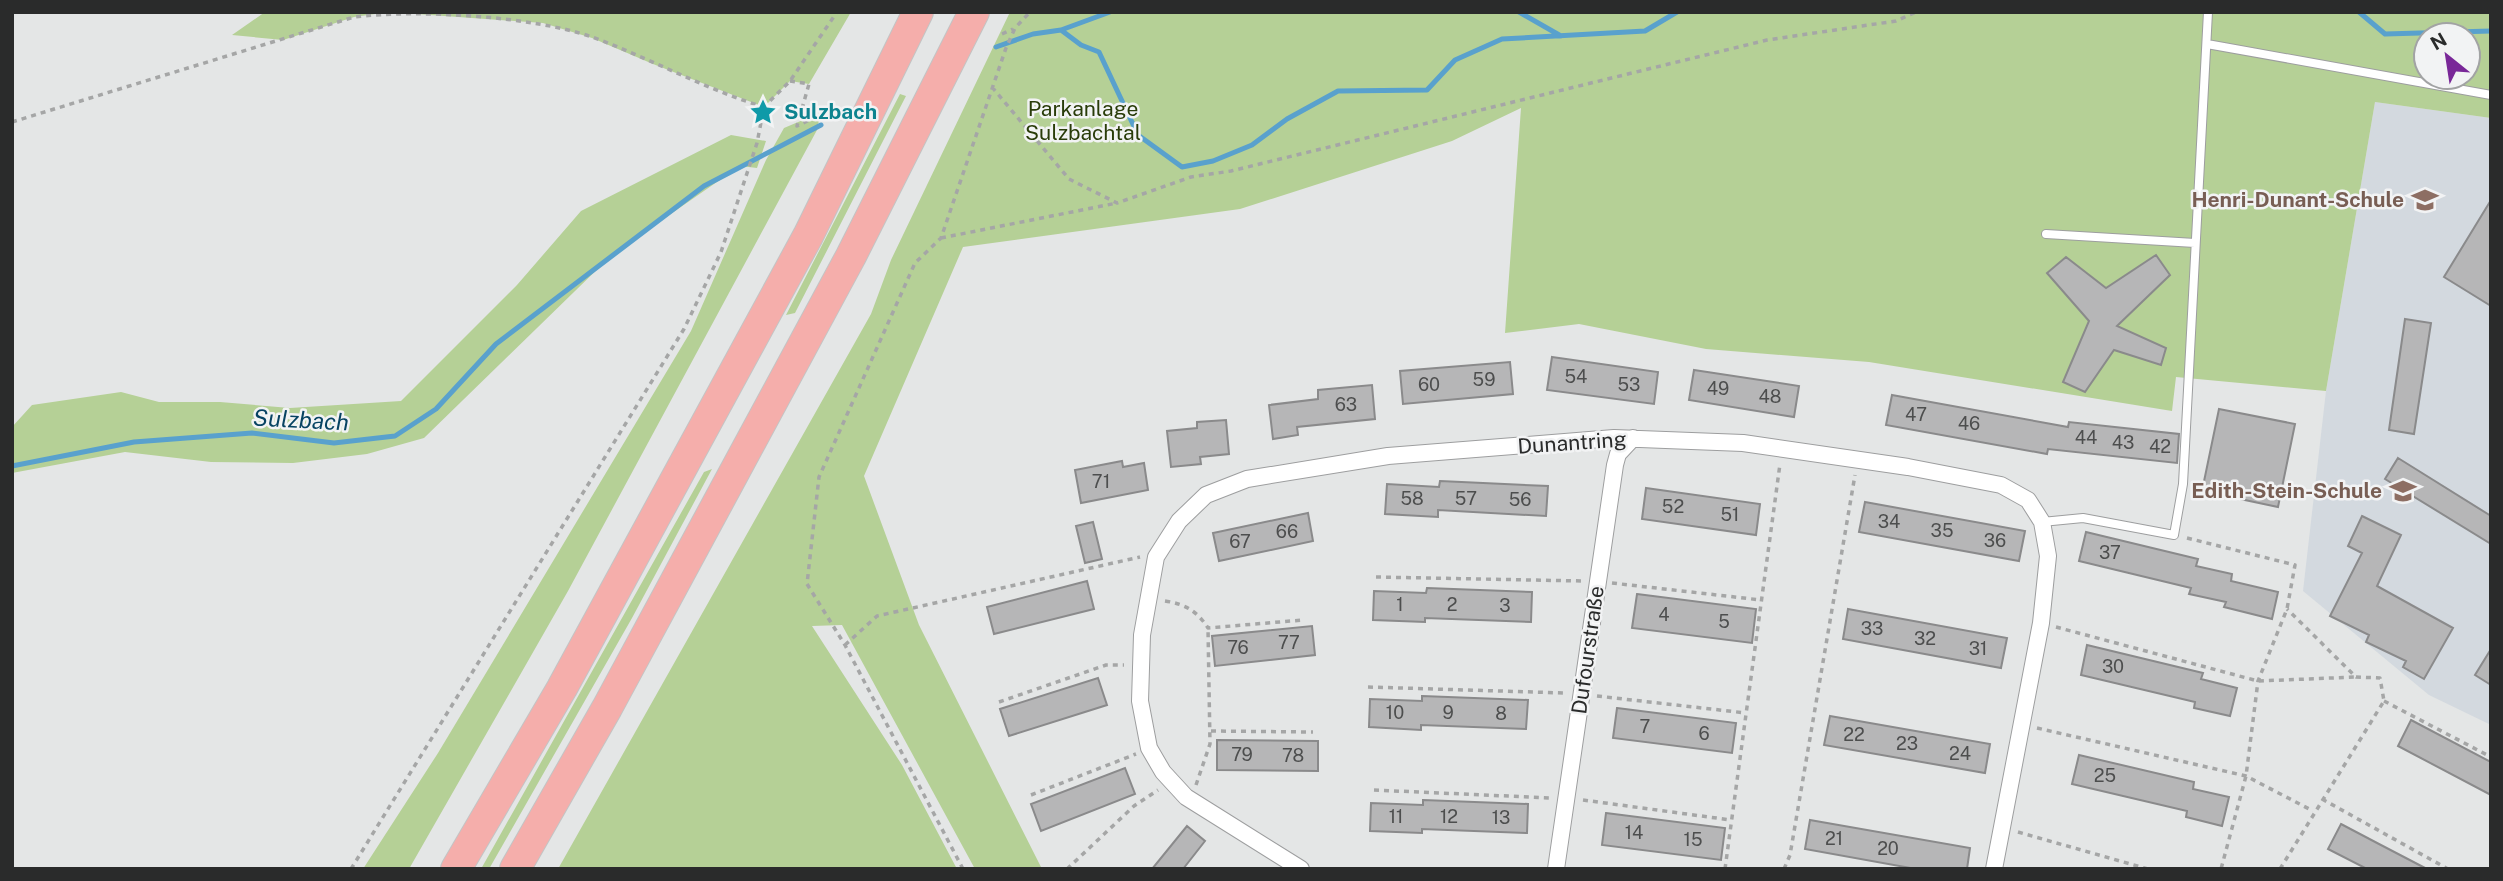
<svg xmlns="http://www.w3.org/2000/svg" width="2503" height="881" font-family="'Public Sans',sans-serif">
	<rect width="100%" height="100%" fill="#e4e6e6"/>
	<!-- built -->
	<path fill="#d3d9df" d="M2375 102 2491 118V725L2429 695 2303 591 2326 391Z"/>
	<!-- green -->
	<path fill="#b5d096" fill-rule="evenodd" d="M265 12H851L809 84 790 81 764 107 653 64 592 38 543 23 389 12 354 17 283 40 232 35Z
		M1010 12H2491V118L2375 102 2326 391 2176 377 2172 411 1869 362 1706 349 1579 324 1505 333 1521 108 1452 141 1240 209 963 247 864 476 919 625 1042 869H975L842 625 812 626 902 765 957 869H558L871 314 891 260ZM2426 35H2468V77H2426Z
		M900 94 906 96 795 313 786 315Z
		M810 117 819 120 817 130 568 591 409 869H363L438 753 691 331 766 160 784 128Z
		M731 135 766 141 757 168 740 166 613 254 424 438 367 454 293 463 211 462 125 452 12 473V427L32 405 121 392 159 402H220L290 408 401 401 517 285 581 211Z
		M712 469 632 618 489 869H481L704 472Z"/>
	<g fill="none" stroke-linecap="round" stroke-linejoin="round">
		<!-- stream -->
		<path stroke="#59a1cd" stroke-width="5" d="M1519 12 1561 36
			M2359 12 2385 34 2491 31
			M1061 30 1110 12
			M996 47 1033 34 1061 30 1081 45 1099 52 1138 135 1182 167 1213 161 1252 145 1287 119 1338 91 1427 90 1455 60 1502 39 1645 31 1677 12
			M12 466 134 442 252 433 334 443 395 436 436 409 496 344 704 186 821 125"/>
	</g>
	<!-- building -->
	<path fill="#b6b6b7" stroke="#8a8a8b" stroke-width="2" d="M2491 200V306L2444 277Z
		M2156 255 2170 275 2117 326 2166 348 2161 365 2114 350 2085 392 2063 382 2089 321 2047 273 2066 257 2106 288Z
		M2405 319 2431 323 2414 434 2389 430Z
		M1552 357 1658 372 1654 404 1547 390Z
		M1510 362 1513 394 1403 404 1400 371Z
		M1694 370 1799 386 1794 417 1689 400Z
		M1372 385 1375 419 1297 427 1298 435 1273 439 1269 405 1318 399V390Z
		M1892 395 2068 427 2069 422 2179 434 2177 463 2048 449 2047 454 1886 425Z
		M2219 409 2295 424 2278 507 2202 491Z
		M1226 420 1229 454 1200 457 1201 464 1171 467 1167 431 1197 428V422Z
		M2398 458 2491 516V544L2385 479Z
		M1122 461 1123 467 1144 463 1148 490 1081 503 1075 470Z
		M1440 481 1548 486 1546 516 1438 510V517L1385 514 1387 484 1439 487Z
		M1646 488 1760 504 1756 535 1642 519Z
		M1865 502 2025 531 2019 561 1859 532Z
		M1308 513 1313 541 1219 561 1213 533Z
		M2362 516 2401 535 2377 586 2453 628 2424 679 2403 667 2406 661 2366 642 2369 635 2330 616 2362 553 2348 546Z
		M1093 522 1102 559 1085 563 1076 526Z
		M2086 532 2198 559 2196 566 2232 574 2231 581 2278 592 2272 619 2224 607 2226 602 2189 594 2191 588 2079 561Z
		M1087 581 1094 609 994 634 987 607Z
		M1427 588 1532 592 1531 622 1425 618V622L1373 620 1374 591 1426 593Z
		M1637 594 1756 609 1752 643 1632 628Z
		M1848 609 2007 638 2001 668 1843 639Z
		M1312 626 1315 655 1215 666 1212 636Z
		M2087 645 2203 673 2201 679 2237 688 2230 716 2194 708 2195 702 2081 675Z
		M2491 649V685L2475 675Z
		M1098 678 1107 705 1009 736 1000 709Z
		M1422 696 1528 700 1526 729 1421 725V730L1369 727 1370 699 1422 701Z
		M1617 708 1736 723 1732 753 1613 738Z
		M1830 716 1990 744 1985 773 1824 745Z
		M2411 720 2491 762V795L2398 746Z
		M1217 740 1318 741V771L1217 770Z
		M2079 755 2194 782 2193 789 2229 797 2222 826 2186 817 2187 811 2072 784Z
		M1125 768 1135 794 1041 831 1031 804Z
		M1423 800 1528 804 1527 833 1422 829V833L1370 831 1371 803 1423 805Z
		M1606 813 1725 828 1721 860 1602 845Z
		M1810 820 1970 848 1967 869H1916L1805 849Z
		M2341 824 2379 844 2427 869H2367L2328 849Z
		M1187 826 1205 841 1183 869H1152Z"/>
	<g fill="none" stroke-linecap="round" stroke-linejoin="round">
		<!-- lane casing -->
		<g stroke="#9d9e9f" stroke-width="10">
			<path id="lane" d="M2207 44 2491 95
				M2046 234 2195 243
				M2042 522 2083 518 2174 535 2183 484 2208 12"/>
		</g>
		<!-- street casing -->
		<g stroke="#9d9e9f" stroke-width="18">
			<path id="street" d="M1301 869 1186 797 1163 772 1149 748 1140 701 1142 635 1156 557 1179 521 1206 495 1247 479 1388 456 1614 438 1743 443 1908 467 2001 485 2028 500 2042 522 2048 556 2041 623 1994 869
				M1556 869 1615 465 1618 454 1633 438"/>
		</g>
		<!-- highway casing -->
		<g stroke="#c3c4c4" stroke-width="32">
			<path id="highway" d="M456 869 562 688 808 236 918 12
				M515 869 607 708 851 256 974 12"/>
		</g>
		<!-- path -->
		<path stroke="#a5a6a6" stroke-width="3.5" stroke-dasharray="5 5" stroke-linecap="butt" d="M1002 34 1013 29
			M790 81 809 84 797 126 826 112
			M992 87 1069 179 1117 203 1191 177 1231 171 1767 40 1896 21 1916 12
			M12 122 354 17C417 9 532 16 592 37 650 58 704 89 764 107
			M941 238 1117 203
			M2187 538 2295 565 2287 609 2258 681 2246 776 2221 869
			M1376 577 1583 581
			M1612 583 1761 600
			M1165 601C1185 604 1197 611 1208 628L1303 620
			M2056 627 2258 681 2356 677
			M845 645 877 616 1140 557
			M1368 687 1565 693
			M1597 696 1746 713
			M2384 701 2491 757
			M999 702 1106 665H1124
			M2037 728 2246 776 2313 811
			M1211 731 1313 732
			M1196 785 1210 744 1208 628
			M1374 790 1551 798
			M1031 795 1136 754
			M2322 799 2448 869
			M1583 800 1731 820
			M2018 832 2148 869
			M351 869 684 329 721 252 757 143 764 107 790 81 837 12
			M963 869 845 645 807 584 819 477 915 263 941 238 1006 48 1015 28 1030 12
			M1067 869 1134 806 1158 790
			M1725 869 1780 464
			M1784 869 1790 855 1855 475
			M2280 869 2384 701 2380 678 2356 677 2287 609"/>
		<!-- lane -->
		<use href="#lane" stroke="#fff" stroke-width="8"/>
		<!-- street -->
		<use href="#street" stroke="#fff" stroke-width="16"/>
		<!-- highway -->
		<use href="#highway" stroke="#f5aeab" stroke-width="30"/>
	</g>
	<!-- icons -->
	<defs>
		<g id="sight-bare" transform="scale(2.1)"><path d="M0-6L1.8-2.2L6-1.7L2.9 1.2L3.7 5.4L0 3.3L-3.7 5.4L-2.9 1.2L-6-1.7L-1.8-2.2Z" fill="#0f9aa8" stroke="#f2f3f4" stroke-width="2.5" paint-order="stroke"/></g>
		<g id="school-bare" transform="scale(2.1)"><path d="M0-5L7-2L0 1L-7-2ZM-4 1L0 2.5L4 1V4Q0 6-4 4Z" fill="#8d6e63" stroke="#f2f3f4" stroke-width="2.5" paint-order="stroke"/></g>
	</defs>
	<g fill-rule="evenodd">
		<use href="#sight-bare" x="763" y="112"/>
		<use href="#school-bare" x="2425" y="200"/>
		<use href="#school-bare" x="2403" y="491"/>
	</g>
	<g text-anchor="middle" stroke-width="5" stroke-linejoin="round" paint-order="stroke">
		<!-- number labels -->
		<g font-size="18" fill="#4d4e4e">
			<text x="1576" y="383">54</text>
			<text x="1484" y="386">59</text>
			<text x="1429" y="391">60</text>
			<text x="1629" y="391">53</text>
			<text x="1718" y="395">49</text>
			<text x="1770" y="403">48</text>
			<text x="1346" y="411">63</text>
			<text x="1916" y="421">47</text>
			<text x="1969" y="430">46</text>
			<text x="2086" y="444">44</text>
			<text x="2123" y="449">43</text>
			<text x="2160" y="453">42</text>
			<text x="1101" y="488">71</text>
			<text x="1412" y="505">58</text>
			<text x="1466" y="505">57</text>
			<text x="1520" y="506">56</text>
			<text x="1673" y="513">52</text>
			<text x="1730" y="521">51</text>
			<text x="1889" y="528">34</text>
			<text x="1942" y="537">35</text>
			<text x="1287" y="538">66</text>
			<text x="1995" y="547">36</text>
			<text x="1240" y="548">67</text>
			<text x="2110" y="559">37</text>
			<text x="1400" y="611">1</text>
			<text x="1452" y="611">2</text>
			<text x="1505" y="612">3</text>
			<text x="1664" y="621">4</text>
			<text x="1724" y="628">5</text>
			<text x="1872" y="635">33</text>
			<text x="1925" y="645">32</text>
			<text x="1289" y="649">77</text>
			<text x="1238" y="654">76</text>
			<text x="1978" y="655">31</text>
			<text x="2113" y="673">30</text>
			<text x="1395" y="719">10</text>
			<text x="1448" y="719">9</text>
			<text x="1501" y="720">8</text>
			<text x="1645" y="733">7</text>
			<text x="1704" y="740">6</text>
			<text x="1854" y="741">22</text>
			<text x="1907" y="750">23</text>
			<text x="1960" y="760">24</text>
			<text x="1242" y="761">79</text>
			<text x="1293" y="762">78</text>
			<text x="2105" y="782">25</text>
			<text x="1396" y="823">11</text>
			<text x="1449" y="823">12</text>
			<text x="1501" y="824">13</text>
			<text x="1634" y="839">14</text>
			<text x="1834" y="845">21</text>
			<text x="1693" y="846">15</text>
			<text x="1888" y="855">20</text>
		</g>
		<!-- park labels -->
		<g font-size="21" fill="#293c09" stroke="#f2f3f4">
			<text x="1083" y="116">Parkanlage<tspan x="1083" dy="24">Sulzbachtal</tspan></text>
		</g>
		<!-- culture labels -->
		<g font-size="21" font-weight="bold" fill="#0d838f" stroke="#f2f3f4" text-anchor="start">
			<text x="784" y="119">Sulzbach</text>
		</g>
		<!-- education labels -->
		<g font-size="21" font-weight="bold" fill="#785e54" stroke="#f2f3f4" text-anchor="end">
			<text x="2404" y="207">Henri-Dunant-Schule</text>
			<text x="2382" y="498">Edith-Stein-Schule</text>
		</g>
		<!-- street labels -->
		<g font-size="21" fill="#2a2b2b" stroke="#f2f3f4">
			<text transform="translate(1572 443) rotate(-4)" y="7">Dunantring</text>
			<text transform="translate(1588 650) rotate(-82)" y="7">Dufourstraße</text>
		</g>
		<!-- water labels -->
		<g font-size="23" font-style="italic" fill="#074362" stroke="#f2f3f4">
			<text transform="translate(301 420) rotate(3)" y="8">Sulzbach</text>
		</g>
	</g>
	<!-- border -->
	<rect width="2503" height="881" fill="none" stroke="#2a2b2b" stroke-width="28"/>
	<!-- north arrow -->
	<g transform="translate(2447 56) rotate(330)"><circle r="33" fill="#f2f3f4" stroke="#a2a3a4" stroke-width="2"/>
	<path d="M0-5L12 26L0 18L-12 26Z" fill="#792798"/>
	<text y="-10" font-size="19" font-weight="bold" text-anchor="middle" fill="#2a2b2b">N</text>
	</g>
</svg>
